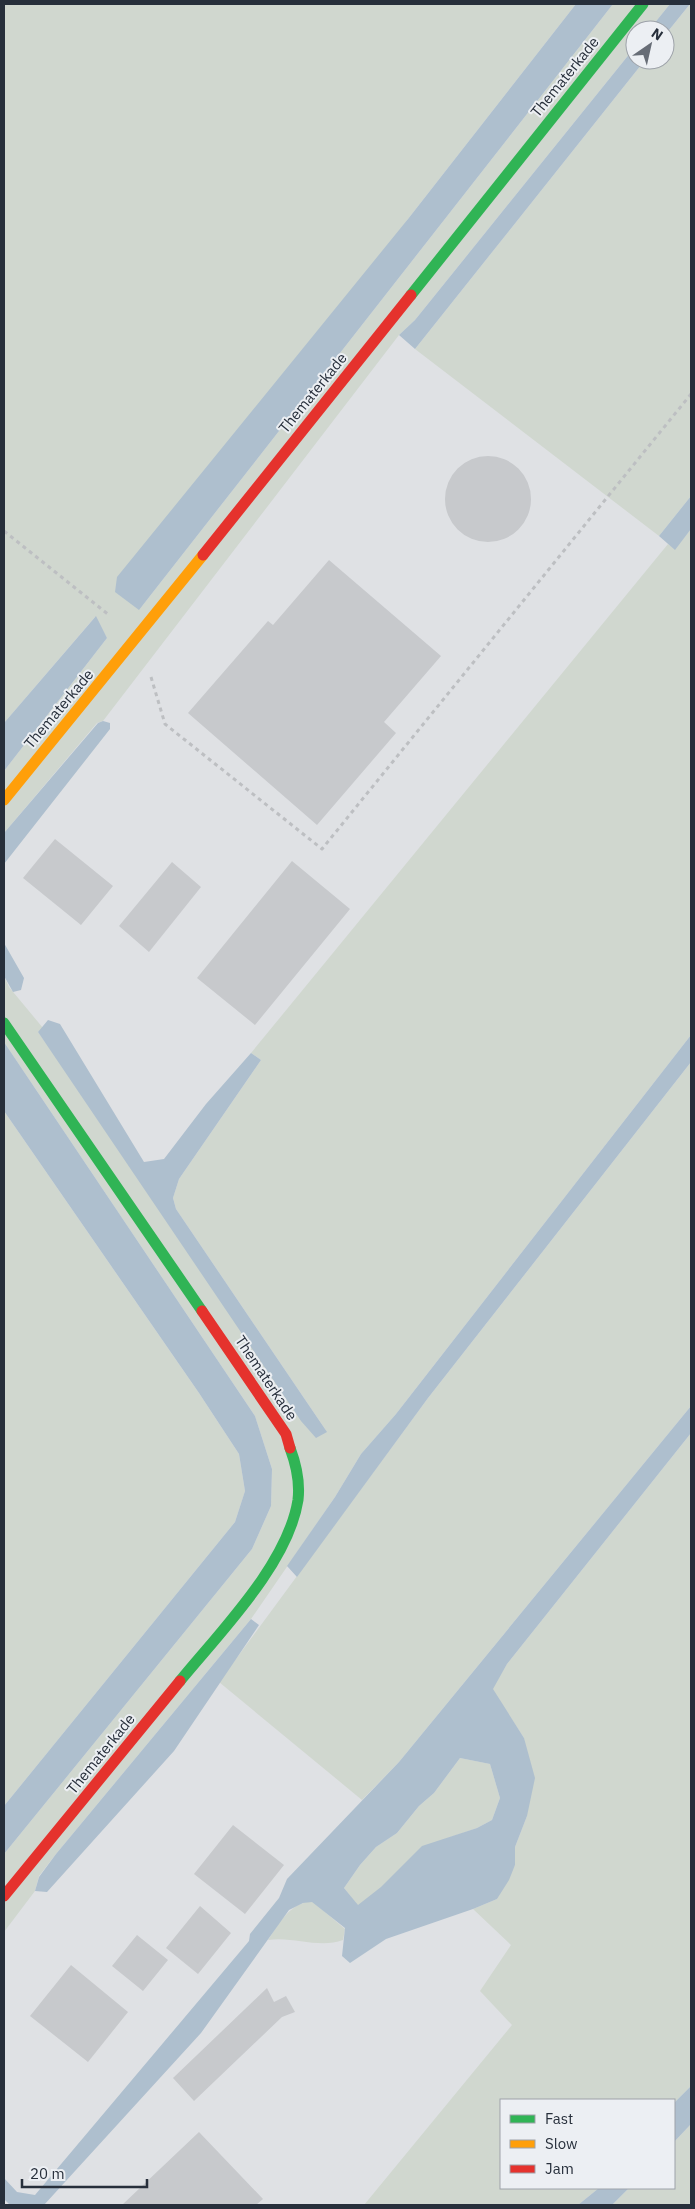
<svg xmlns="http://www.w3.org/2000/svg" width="695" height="2209" font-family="'IBM Plex Sans',sans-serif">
	<rect width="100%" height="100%" fill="#dfe1e4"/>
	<!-- green -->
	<path fill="#d0d7cf" d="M4 4H576L408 219 139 610 613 4H670L649 30H635V47L415 320 399 335 103 721 97 723 4 833V771L107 638 95 617 4 723Z
		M690 4H691V496L659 536 415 349 645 60H665V35Z
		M691 529V1035L396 1414 361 1454 335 1497 251 1619 56 1854 39 1876 35 1891 4 1932V1854L252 1549 271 1506 272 1469 255 1416 4 1042V976L9 987 43 1028 38 1032 327 1432 176 1209 173 1198 179 1179 261 1060 251 1053 668 544 675 549Z
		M691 1062V1406L399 1762 362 1800 219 1682 428 1398Z
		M4 1111 199 1393 239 1454 245 1491 235 1522 4 1806Z
		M691 1433V2086L674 2103V2100H501V2188H599L578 2205H364L512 2025 480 1991 511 1945 473 1909 497 1899 515 1865V1847L527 1816 524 1738 492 1689 507 1664Z
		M460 1758 490 1764 500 1798 492 1820 477 1828 448 1838 358 1906 344 1888 360 1865 376 1847 397 1833 419 1806 434 1793Z
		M312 1901 345 1929 343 1940C319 1949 293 1936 268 1940 280 1922 289 1904 312 1901Z
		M691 2124V2205H612L629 2188H674V2142Z"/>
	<!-- water -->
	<path fill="#aebfce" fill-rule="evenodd" d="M576 4H613L139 610 115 592 117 577 408 219Z
		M670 4H690L665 35V30H649Z
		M635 47V60H645L415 349 399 335 415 320Z
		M691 496V529L675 550 659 536Z
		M96 616 107 638 4 771V723Z
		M103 721 110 723V729L4 864V833L98 723Z
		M4 943 24 978 21 990 13 992 4 976Z
		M48 1020 60 1024 144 1162 164 1159 206 1104 251 1053 261 1060 179 1179 173 1198 176 1209 327 1432 316 1438 301 1421 38 1032Z
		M691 1035V1062L428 1398 297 1577 287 1566 335 1497 361 1454 396 1414Z
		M4 1042 255 1416 272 1469 271 1506 252 1549 4 1854V1806L235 1522 245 1491 239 1454 199 1393 4 1111Z
		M691 1406V1433L507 1664 493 1689 524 1738 535 1778 527 1816 515 1847V1865L509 1880 497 1899 473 1909 386 1939 350 1963 342 1956 345 1928 312 1902 303 1903 289 1910 201 2033 44 2205H10L4 2199V2178L17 2192 35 2195 249 1941 250 1934 279 1898 287 1879 399 1762ZM460 1758 490 1764 500 1798 492 1820 477 1828 422 1846 381 1887 358 1905 344 1888 360 1865 376 1847 397 1833 419 1806 434 1793Z
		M251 1619 259 1625 174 1751 47 1892 35 1891 39 1877 56 1854Z
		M691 2086V2124L674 2142V2103Z
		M599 2188H629L612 2205H578Z"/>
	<!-- building -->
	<path fill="#c7c9cc" d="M445 499a43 43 0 1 1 86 0a43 43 0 1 1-86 0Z
		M329 560 441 656 384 722 396 733 317 825 188 713 268 621 273 625Z
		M55 839 113 886 81 925 23 878Z
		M292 861 350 909 255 1025 197 978Z
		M172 862 201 887 149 952 119 926Z
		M233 1825 284 1865 245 1914 194 1874Z
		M200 1906 231 1933 198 1974 166 1948Z
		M137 1935 168 1960 143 1991 112 1966Z
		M71 1965 128 2012 88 2062 30 2016Z
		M267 1988 274 2002 286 1996 295 2012 282 2017 194 2101 173 2078Z
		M199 2132 263 2199 256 2205H122Z"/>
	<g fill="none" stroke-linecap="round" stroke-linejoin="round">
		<!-- path -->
		<path stroke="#bdbfc2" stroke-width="3" stroke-dasharray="4 4" stroke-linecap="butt" d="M4 531 109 615
			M151 677 165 724 322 849 691 394"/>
		<!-- fast -->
		<path stroke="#30b455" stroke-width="11" d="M411 295 643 4
			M4 1023 202 1311
			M180 1681C220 1632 288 1564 298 1500 300 1483 296 1464 290 1448"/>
		<!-- slow -->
		<path stroke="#ff9f0a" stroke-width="11" d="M4 800 203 555"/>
		<!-- jam -->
		<path stroke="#e5322d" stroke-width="11" d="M203 555 411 295
			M202 1311 286 1434 290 1448
			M4 1896 180 1681"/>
	</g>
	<g text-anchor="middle" stroke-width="4" stroke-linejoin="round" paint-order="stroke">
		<!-- street labels -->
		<g font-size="15" fill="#272f3b" stroke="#eceff3">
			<text transform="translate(565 77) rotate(-51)" y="5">Thematerkade</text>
			<text transform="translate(313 393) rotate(-51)" y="5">Thematerkade</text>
			<text transform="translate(59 709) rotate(-50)" y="5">Thematerkade</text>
			<text transform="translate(266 1378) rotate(56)" y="5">Thematerkade</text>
			<text transform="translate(101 1754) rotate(-51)" y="5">Thematerkade</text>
		</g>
	</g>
	<!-- border -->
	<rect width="695" height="2209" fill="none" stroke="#272f3b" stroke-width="10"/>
	<!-- legend -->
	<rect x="500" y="2099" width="175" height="90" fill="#eceff3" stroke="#9da2a9"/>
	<rect x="510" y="2115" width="25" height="8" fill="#30b455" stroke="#9da2a9"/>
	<text x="545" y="2124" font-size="15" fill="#272f3b">Fast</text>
	<rect x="510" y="2140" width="25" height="8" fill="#ff9f0a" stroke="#9da2a9"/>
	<text x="545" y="2149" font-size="15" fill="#272f3b">Slow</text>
	<rect x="510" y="2165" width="25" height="8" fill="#e5322d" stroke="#9da2a9"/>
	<text x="545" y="2174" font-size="15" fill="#272f3b">Jam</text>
	<!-- north arrow -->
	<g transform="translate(650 45) rotate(34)"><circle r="24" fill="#eceff3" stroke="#9da2a9"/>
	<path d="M0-4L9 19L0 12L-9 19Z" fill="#676d76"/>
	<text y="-8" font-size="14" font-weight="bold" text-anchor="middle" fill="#272f3b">N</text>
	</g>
	<!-- scale -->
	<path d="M22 2179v8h125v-8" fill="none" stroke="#272f3b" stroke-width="2.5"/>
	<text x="30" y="2179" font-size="15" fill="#272f3b" stroke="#eceff3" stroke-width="4" paint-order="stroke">20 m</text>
</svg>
